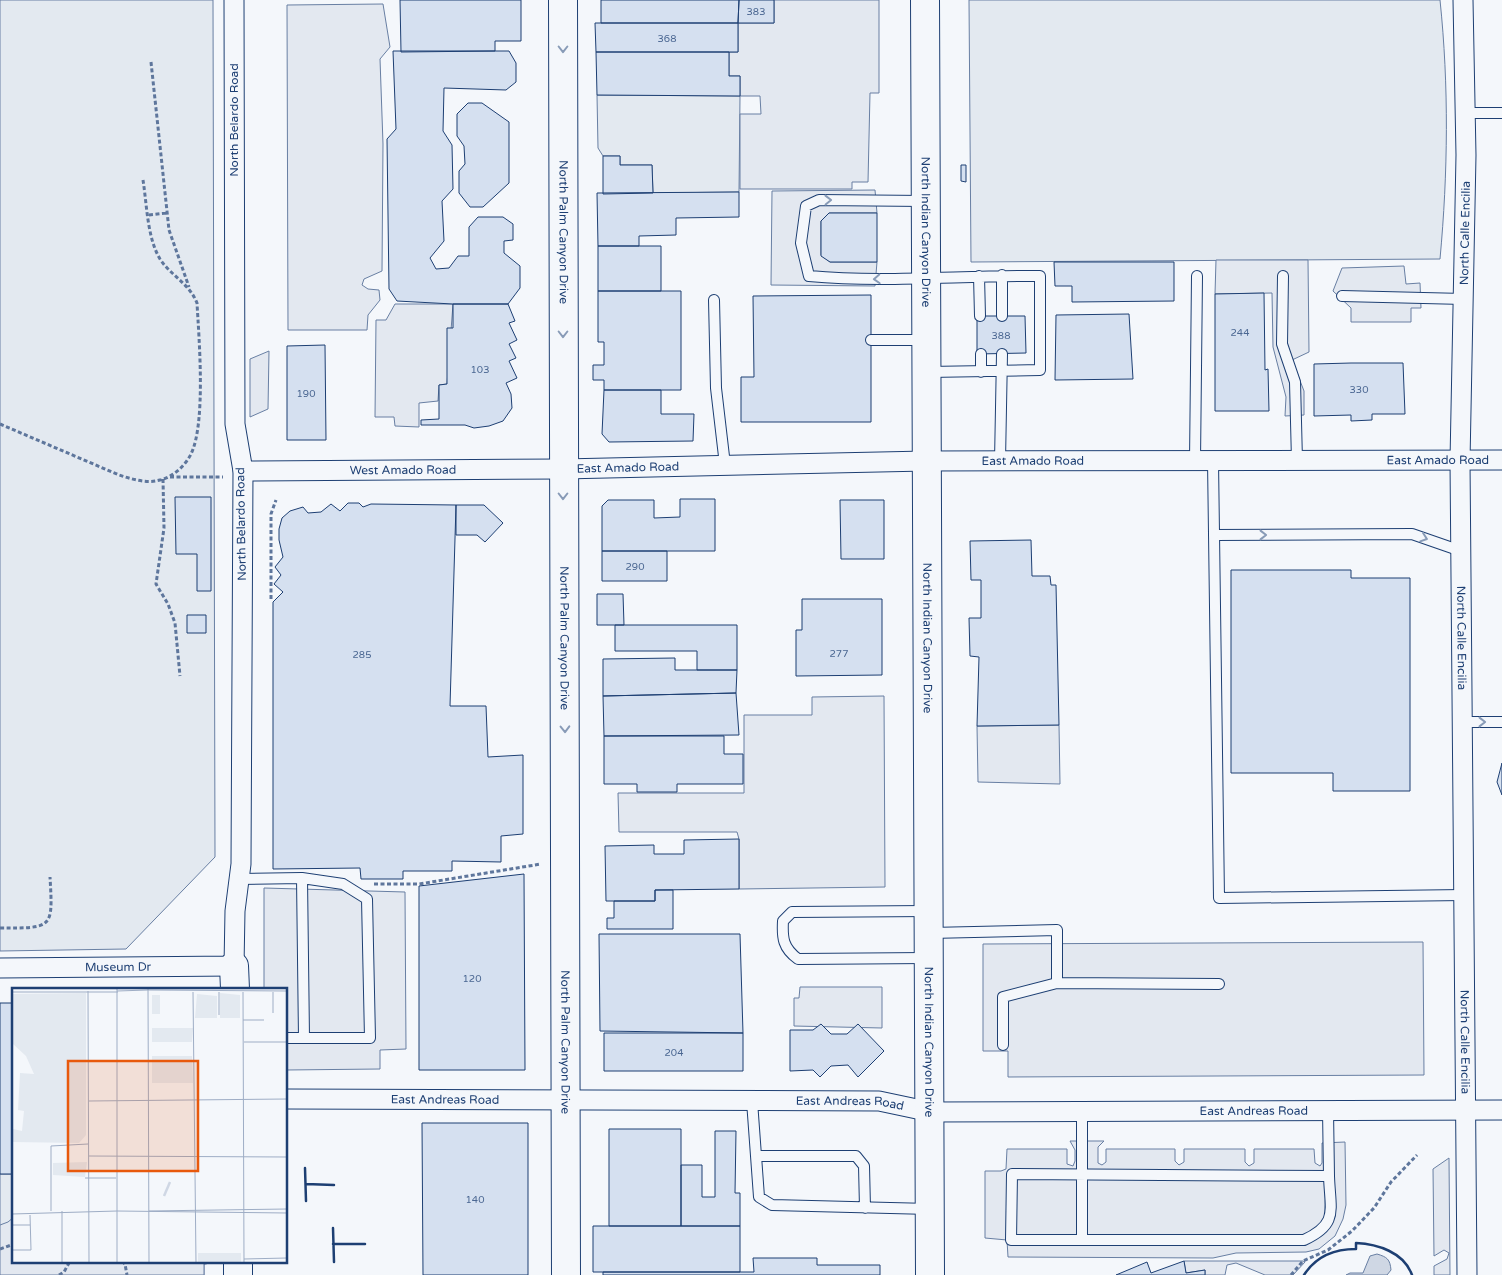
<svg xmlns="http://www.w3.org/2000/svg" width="1502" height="1275" font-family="'Varela Round',sans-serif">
	<rect width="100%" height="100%" fill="#f4f7fb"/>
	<!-- green -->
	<path fill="#e3e9f0" stroke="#687fa3" d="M0 0H213L215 857 126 949 0 951Z
		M969 0H1440C1449 86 1448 173 1440 259L971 262Z
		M597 95 740 96 739 192 653 193 652 165H620V156H603L598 148Z
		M0 1174H14V1261H211V1263L204 1264V1275H0Z"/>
	<!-- parking -->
	<path fill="#e3e8f0" stroke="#687fa3" d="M774 0H879V93H870L868 182H852V189H740V114H761L760 96H740V76H729V52H738V23H774Z
		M383 4 390 47 380 59 383 144 382 271 364 279 362 285 368 289 379 290 380 300 368 315 367 330H288L287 5Z
		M875 190 877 213H829L821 221V255L830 262H877L875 286 771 285 772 191Z
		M1216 260H1308L1309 352 1292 360 1304 391V415L1285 416 1286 397 1273 347 1272 293 1215 294Z
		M1404 266 1406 284 1420 283 1421 308H1411V322H1351V308L1333 291 1342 268Z
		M395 304H453L447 384 439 385 438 401 419 403V427L395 426 394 417H375L376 320H386Z
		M269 351 268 409 250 417V359Z
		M884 696 885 887 739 889V839L737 832H619L618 793H744V715H812V697Z
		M1059 725 1060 784 978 782 977 726Z
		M264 888 405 892 406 1049 380 1050V1069L286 1070V989H264Z
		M1423 942 1424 1075 1008 1077V1051H983V944Z
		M800 987H882V1028L794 1026V998H799Z
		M1070 1141H1104L1098 1147V1163L1102 1165 1106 1162V1149H1175V1161L1179 1165 1184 1162V1149H1245V1162L1249 1166 1254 1163V1149H1314L1315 1163 1320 1166 1322 1163V1143L1345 1142 1346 1205 1343 1219 1335 1236 1319 1249 1306 1252 1236 1253 1213 1258 1008 1257 1007 1240 985 1238V1171H1001L1006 1169 1007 1149H1067V1164L1073 1166 1075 1161V1150Z
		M1449 1158 1450 1275H1434V1266L1447 1259 1449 1253 1444 1250 1434 1256 1433 1169Z
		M14 1217V1261H211V1263L204 1264V1275H0V1225L8 1222Z
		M1184 1261H1303L1305 1262 1293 1275H1265L1236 1263 1227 1265 1225 1275H1205V1270L1186 1273Z"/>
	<!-- water -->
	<path fill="#cfd7e4" stroke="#687fa3" d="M1377 1254C1387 1257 1390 1259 1391 1270L1387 1275H1346L1350 1273H1363L1370 1256Z"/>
	<!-- building -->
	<path fill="#d5e0f0" stroke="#1d3f73" d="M400 0H521V41H495V51L401 52Z
		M601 0H739L738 23H601Z
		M739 0H774V23H738Z
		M595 23H738V52H596Z
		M393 51H509L516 63V82L506 90 444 88 443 131 452 145 453 189 442 201 444 241 430 258 436 269 449 268 458 256H469V227L478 217H503L513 224V240L504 241V253L520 266V288L508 304H453L397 301 389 289 387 139 396 129Z
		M596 52H729V76H740V96L597 95Z
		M468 103H482L509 122V183L483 207H470L459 193V171L465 164 464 146 457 136V114Z
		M603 156H620V165H652L653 193 603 194Z
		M961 165H966V182L961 181Z
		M739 192V217L676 218V235L639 236V246H598L597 193Z
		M829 213H877V262H830L821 256V221Z
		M598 246H661V291H598Z
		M1054 262H1174V301L1072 302V286H1055Z
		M598 291H681V390H604V380H593V365H604V342H598Z
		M1264 293 1265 370 1268 369 1269 411H1215V294Z
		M871 295V422H741V377H754L753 296Z
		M453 304H508L515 321 509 323 517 340 509 344 516 358 509 361 517 378 506 383 511 394 512 408 503 421 489 426 474 428 465 425H421V420L439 419V385L447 384V328H453Z
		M1129 314 1133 379 1055 380 1056 315Z
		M980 316H1025L1026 353 977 354V317Z
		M325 345 326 440H287V346Z
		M1351 363H1403L1405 414H1372V420L1351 421V415L1314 416V364Z
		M604 390H661V414H694L693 441 609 442 602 434Z
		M175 497H211V591H197V554H176Z
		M680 499H715V551H602V506L608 500H654V518L680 517Z
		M840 500H884V559H841Z
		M348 503H359L363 507 371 504 456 505 450 706H486L488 757 523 755V834L501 836V862L452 861V871H403V879H361L360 868 273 869V602L283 592 274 584 281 575 275 567 283 557 279 540V529L282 518 290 511 303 507 308 513 321 512 331 504 340 511Z
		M456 505H484L503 523 485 542 477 535H456Z
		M1031 540 1032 576H1050L1051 585H1056L1059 725 977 726 979 657 970 656 969 618H981V580H971L970 541Z
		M602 551H667V581H602Z
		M1231 570H1351V578H1410V791H1333V773H1231Z
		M597 594H623L624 625H597Z
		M802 599H882V675L796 676V630H802Z
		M187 615H206V633H187Z
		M615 625H737V670H697V651H615Z
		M675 658V670H737L736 693 603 696V659Z
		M736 693 739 735 604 736 603 696Z
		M604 736H724V754H743V784H677V792H637V784H604Z
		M1502 763V795L1497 782Z
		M739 839V889L655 890V901H606L605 846 654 845V854H684V840Z
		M524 874 525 1070H419V886Z
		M655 890H673V929H607V918H614V901H655Z
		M599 934H740L743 1033 600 1031Z
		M0 1003H14V1174H0Z
		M821 1024 831 1034H847L858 1024 884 1051 858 1077 848 1065 831 1066 820 1077 813 1070 790 1071V1030H813Z
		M604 1033H743V1071H604Z
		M422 1123H528V1275H423Z
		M609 1129H681V1226H609Z
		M715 1131H736L735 1193H740V1226H681V1165H702V1197H715Z
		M593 1226H740V1272H593Z
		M753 1258H817V1265H880V1275H603V1272H754Z
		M1184 1261 1186 1273 1205 1270V1275H1116L1147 1262 1151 1273Z"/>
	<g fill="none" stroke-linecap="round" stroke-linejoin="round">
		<!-- lane casing -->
		<g stroke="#1d3f73" stroke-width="12">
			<path id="lane" d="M1465 113H1502
				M925 201 819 200 806 206 801 243 809 276C886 283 963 275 1040 276V370L928 372
				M1002 275V316
				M979 276 980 316
				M1283 276 1282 344 1295 382 1297 461
				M1342 296 1464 299
				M714 300 716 388 725 465
				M871 340H925
				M981 354V372
				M1000 461 1002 354
				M1195 461 1197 276
				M1213 461 1219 898 1464 895
				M1214 535 1412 534 1461 551
				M1463 722H1502
				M302 878 343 884 367 899 370 1038H304
				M238 879 302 878 304 1038H286
				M930 933 1057 930V983L1219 984
				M927 958 798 959C783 948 782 938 783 921L792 912 928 911
				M1003 1045V997L1057 983
				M752 1101 759 1197 772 1205 930 1209
				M1328 1110 1329 1176 1012 1174 1011 1240H1304C1339 1224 1330 1210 1329 1176
				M756 1156H856L864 1166 865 1208
				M1082 1239V1111"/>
		</g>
		<!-- street casing -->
		<g stroke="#1d3f73" stroke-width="21">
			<g id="street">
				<path id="s1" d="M1463 0 1466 155 1460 461 1467 1275"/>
				<path id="s2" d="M243 471 563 469 926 461 1502 460"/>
				<path id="s3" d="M0 968 234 966 235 911 241 864 243 471 235 424 234 0"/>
				<path id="s4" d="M286 1099 879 1101 931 1112 1502 1110"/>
			</g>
		</g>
		<!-- secondary casing -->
		<g stroke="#1d3f73" stroke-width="30">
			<path id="secondary" d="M234 966 235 989
				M238 1261V1275"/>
		</g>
		<!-- primary casing -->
		<g stroke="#1d3f73" stroke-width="30">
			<g id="primary">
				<path id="s5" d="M563 0 566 1275"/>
				<path id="s6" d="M925 0 930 1275"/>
			</g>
		</g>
		<!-- path -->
		<path stroke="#5e769c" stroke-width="3" stroke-dasharray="4 2.5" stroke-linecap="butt" d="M151 62 169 230 189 287
			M149 215 167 213
			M0 424 119 475C132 479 146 484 160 480 173 477 185 466 191 454 206 423 199 339 197 303 189 283 171 276 160 259 147 237 147 205 143 180
			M170 477H223
			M163 479 164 528 156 584 168 604 175 623 180 676
			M271 599V514L276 500
			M374 884H419L541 864
			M0 928C53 928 53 929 50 877
			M0 1249 14 1244
			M122 1261 125 1264 127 1275
			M59 1275 64 1272 70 1261
			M1291 1275 1303 1261 1328 1250 1352 1231 1374 1208 1391 1182 1417 1155"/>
		<!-- lane -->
		<use href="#lane" stroke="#f4f7fb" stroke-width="10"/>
		<!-- street -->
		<use href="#street" stroke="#f4f7fb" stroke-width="19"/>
		<!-- secondary -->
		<use href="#secondary" stroke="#f4f7fb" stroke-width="28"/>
		<!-- primary -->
		<use href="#primary" stroke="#f4f7fb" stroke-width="28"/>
		<!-- wall -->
		<path stroke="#1d3f73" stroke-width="2.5" d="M305 1168 306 1201
			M306 1184 334 1185
			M333 1228 334 1262
			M333 1244H365
			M1304 1275C1316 1256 1334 1249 1356 1249V1243C1377 1244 1404 1252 1412 1275"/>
	</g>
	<!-- one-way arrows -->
	<defs><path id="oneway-chevron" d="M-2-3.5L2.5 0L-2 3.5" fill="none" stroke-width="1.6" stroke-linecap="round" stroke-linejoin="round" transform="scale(1.25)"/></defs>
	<g stroke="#889bb7">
		<use href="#oneway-chevron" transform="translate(563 49) rotate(90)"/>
		<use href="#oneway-chevron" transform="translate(828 200) rotate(-1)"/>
		<use href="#oneway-chevron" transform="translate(877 279) rotate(177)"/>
		<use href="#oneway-chevron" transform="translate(563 334) rotate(90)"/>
		<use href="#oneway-chevron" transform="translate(563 496) rotate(90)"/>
		<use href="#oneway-chevron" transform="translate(1263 535)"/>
		<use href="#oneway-chevron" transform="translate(1424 538) rotate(19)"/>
		<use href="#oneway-chevron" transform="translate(1482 722)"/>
		<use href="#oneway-chevron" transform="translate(565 729) rotate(89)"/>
	</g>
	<g text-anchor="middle" stroke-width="4" stroke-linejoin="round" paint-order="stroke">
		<!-- number labels -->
		<g font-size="10" fill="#4b6792">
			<text x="756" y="15">383</text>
			<text x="667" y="42">368</text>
			<text x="1240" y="336">244</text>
			<text x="1001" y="339">388</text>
			<text x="480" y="373">103</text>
			<text x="1359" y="393">330</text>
			<text x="306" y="397">190</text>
			<text x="635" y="570">290</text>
			<text x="839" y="657">277</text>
			<text x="362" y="658">285</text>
			<text x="472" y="982">120</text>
			<text x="674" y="1056">204</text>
			<text x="475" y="1203">140</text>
		</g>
		<!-- street labels -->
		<g font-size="12" fill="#1d3f73" stroke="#f4f7fb">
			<text transform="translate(234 120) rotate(-90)" y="4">North Belardo Road</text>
			<text dy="4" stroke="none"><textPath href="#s5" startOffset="232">North Palm Canyon Drive</textPath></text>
			<text dy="4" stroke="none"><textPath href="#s6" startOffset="232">North Indian Canyon Drive</textPath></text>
			<text transform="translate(1465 233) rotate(-89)" y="4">North Calle Encilia</text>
			<text dy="4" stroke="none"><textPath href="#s2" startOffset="790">East Amado Road</textPath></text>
			<text dy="4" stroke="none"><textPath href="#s2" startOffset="1195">East Amado Road</textPath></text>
			<text dy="4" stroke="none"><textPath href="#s2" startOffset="385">East Amado Road</textPath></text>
			<text dy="4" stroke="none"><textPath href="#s2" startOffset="160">West Amado Road</textPath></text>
			<text transform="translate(241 524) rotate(-91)" y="4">North Belardo Road</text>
			<text dy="4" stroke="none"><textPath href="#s1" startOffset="638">North Calle Encilia</textPath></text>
			<text dy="4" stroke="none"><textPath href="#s5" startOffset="638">North Palm Canyon Drive</textPath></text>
			<text dy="4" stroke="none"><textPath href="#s6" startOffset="638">North Indian Canyon Drive</textPath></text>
			<text dy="4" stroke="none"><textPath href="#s3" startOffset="118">Museum Dr</textPath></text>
			<text dy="4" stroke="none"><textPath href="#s5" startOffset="1042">North Palm Canyon Drive</textPath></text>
			<text dy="4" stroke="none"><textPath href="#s6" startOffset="1042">North Indian Canyon Drive</textPath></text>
			<text dy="4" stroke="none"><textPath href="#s1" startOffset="1042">North Calle Encilia</textPath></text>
			<text dy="4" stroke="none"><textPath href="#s4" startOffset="159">East Andreas Road</textPath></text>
			<text dy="4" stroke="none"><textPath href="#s4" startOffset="564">East Andreas Road</textPath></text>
			<text dy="4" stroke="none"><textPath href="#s4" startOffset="969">East Andreas Road</textPath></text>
		</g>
	</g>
	<!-- overview -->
	<g transform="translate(12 988)">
		<rect width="275" height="275" fill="#f4f7fb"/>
		<path d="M74 5V147L67 155 0 154 1 141 10 143 12 123 6 122 8 85 22 86 14 68 0 55V6ZM208 5 228 7V30H208ZM185 6 205 8V30H183ZM148 7V26H140V7ZM140 40H181L180 54H140ZM140 68H180L181 95H140ZM75 174 73 189 41 187V175ZM186 265H229V275H186Z" fill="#e3e9f0"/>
		<path fill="none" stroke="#cfd7e4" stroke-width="2.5" d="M152 208 158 194"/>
		<path fill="none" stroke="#9eadc5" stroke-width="1" d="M105 0V275M136 0 137 275M136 2 275 3M76 3 77 275M105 3 136 2M0 4H106M181 4 184 275M207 4V27M231 4 232 275M261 4V25M231 32H252M232 54H275M77 113 275 111M77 168 275 169M73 190H104M39 223V158L76 156M50 223V275M105 223 275 225M137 223 275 221M0 226 105 223M0 237H18M0 262H19L18 227M232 271 275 270"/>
		<path fill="#e8590c" fill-opacity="0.15" stroke="#e8590c" stroke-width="2.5" d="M56 73H186V183H56Z"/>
		<rect width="275" height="275" fill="none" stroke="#1d3f73" stroke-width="2.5"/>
	</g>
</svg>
